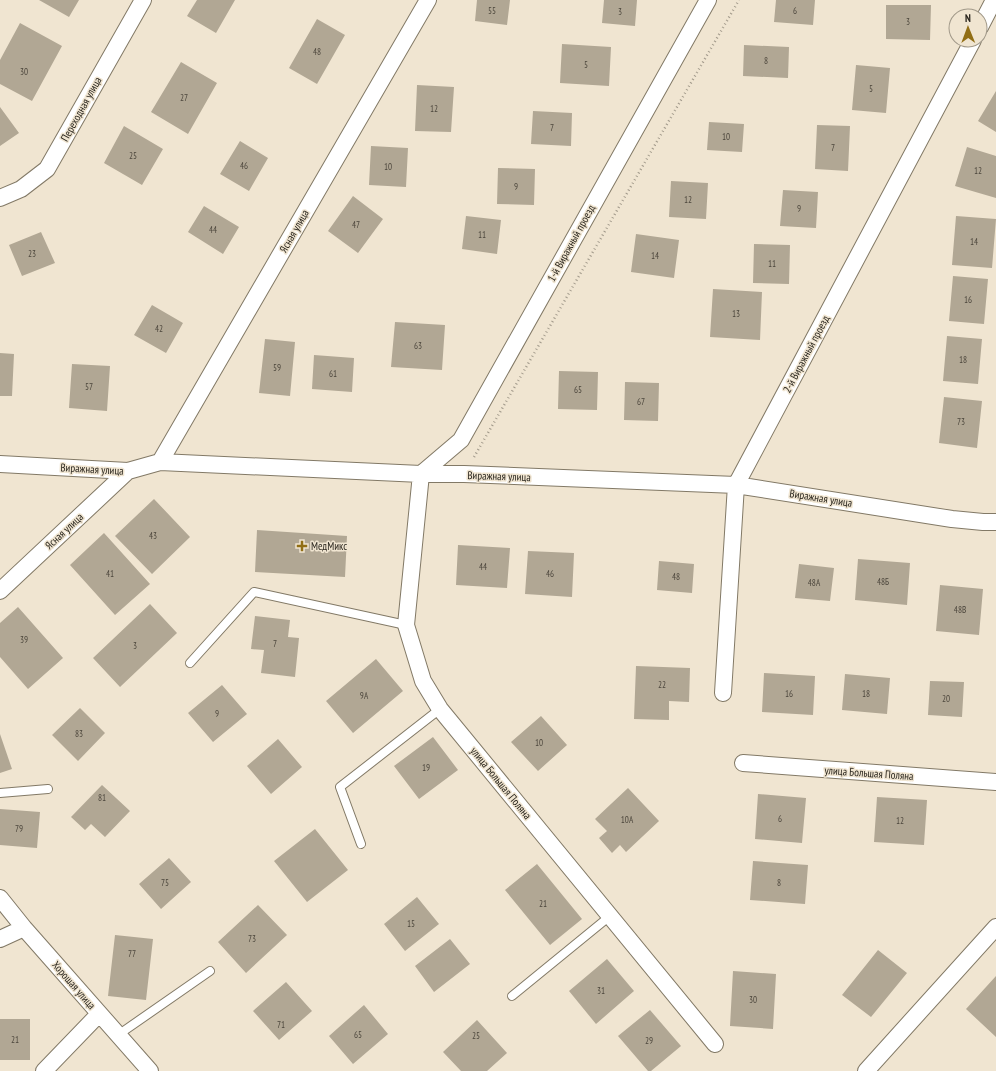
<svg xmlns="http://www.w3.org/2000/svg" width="996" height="1071" font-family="'PT Sans Narrow',sans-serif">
	<rect width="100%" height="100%" fill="#f0e5d1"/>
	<!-- building -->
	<path fill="#b1a794" d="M39 0H79L69 17Z
		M197 0H235L216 33 187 16Z
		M477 0H510L507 25 475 21Z
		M604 0H637L635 26 602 23Z
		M776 0H815L813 25 774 22Z
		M886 5H931L930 40 886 39Z
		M317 19 345 35 317 84 289 68Z
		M20 23 62 46 32 101 0 84V60Z
		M562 44 611 47 609 86 560 83Z
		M744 45 789 47 788 78 743 76Z
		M181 62 217 83 188 134 151 112Z
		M856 65 890 68 886 113 852 110Z
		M417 85 454 87 451 132 415 131Z
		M996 91V132L978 121Z
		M0 107 19 133 0 146Z
		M533 111 572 113 571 146 531 144Z
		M709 122 744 124 742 152 707 150Z
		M817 125 850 126 848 171 815 169Z
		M124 126 163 149 142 185 104 163Z
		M240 141 268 158 249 191 220 174Z
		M371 146 408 148 406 187 369 185Z
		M967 147 996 156V198L955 186Z
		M498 168 535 169 534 205 497 204Z
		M671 181 708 183 706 219 669 217Z
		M783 190 818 192 816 228 780 226Z
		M353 196 383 219 358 253 328 231Z
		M204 206 239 227 223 254 188 232Z
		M466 216 501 220 497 254 462 249Z
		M956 216 996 219 992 268 952 265Z
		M41 232 55 263 22 276 9 245Z
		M636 234 679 240 674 278 631 272Z
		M754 244 790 245 789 284 753 283Z
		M953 276 988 279 984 324 949 321Z
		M713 289 762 292 760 340 710 337Z
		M152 305 183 323 166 353 134 335Z
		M395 322 445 325 442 370 391 367Z
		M947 336 982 339 978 384 943 381Z
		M265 339 295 342 290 396 259 393Z
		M0 353 14 354 12 396H0Z
		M314 355 354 358 352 392 312 389Z
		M72 364 110 366 107 411 69 408Z
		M559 371 598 372 597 410 558 409Z
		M625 382 659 383 658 421 624 420Z
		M944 397 982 401 977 448 939 443Z
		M154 499 190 537 152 574 115 536Z
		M257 530 347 536 345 577 255 572Z
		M104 533 150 584 115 615 70 565Z
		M458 545 510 548 507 588 456 585Z
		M528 551 574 553 572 597 525 594Z
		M858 559 910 563 907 605 855 600Z
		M659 561 694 564 692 593 657 590Z
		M799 564 834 568 830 601 795 598Z
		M940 585 983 589 979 635 936 631Z
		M150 604 177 633 120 687 93 658Z
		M18 607 63 658 28 689 0 657V623Z
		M255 616 290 620 288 637 299 638 295 677 261 673 264 650 251 649Z
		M376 659 403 691 353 733 326 701Z
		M636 666 690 668 689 702 669 701V720L634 719Z
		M764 673 815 676 813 715 762 712Z
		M845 674 890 678 887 714 842 710Z
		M930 681 964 682 962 717 928 715Z
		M222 685 247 714 213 742 188 713Z
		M80 708 105 733 78 761 52 735Z
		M541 716 567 745 538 771 511 742Z
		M0 734 12 769 0 773Z
		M433 737 458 770 419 799 394 766Z
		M278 739 302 767 271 794 247 766Z
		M102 785 130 811 105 837 91 824 85 830 71 817Z
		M628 788 659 821 626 852 620 845 612 853 599 838 607 831 595 819Z
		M758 794 806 798 802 843 755 839Z
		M877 797 927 800 924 845 874 842Z
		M0 809 40 812 37 848 0 845Z
		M315 829 348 870 307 902 274 861Z
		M169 858 191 882 161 909 139 884Z
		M753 861 808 865 805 904 750 900Z
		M537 864 582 919 550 945 505 890Z
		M417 897 439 924 405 951 384 924Z
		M258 905 287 935 246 973 218 942Z
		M115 935 153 939 146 1000 108 996Z
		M450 939 470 964 434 992 415 966Z
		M878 950 907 973 871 1017 842 995Z
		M607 959 634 991 596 1024 569 991Z
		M733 971 776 974 773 1029 730 1026Z
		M996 976V1037L966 1009Z
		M286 982 312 1011 279 1040 253 1011Z
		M364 1005 388 1034 353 1064 329 1036Z
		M650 1010 681 1046 651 1071H648L618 1036Z
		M0 1019H30V1060H0Z
		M477 1020 507 1053 487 1071H461L443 1052Z"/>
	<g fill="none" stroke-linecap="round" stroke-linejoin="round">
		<!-- lane casing -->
		<g stroke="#827966" stroke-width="10">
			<path id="lane" d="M190 663 254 592 406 625
				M0 793 48 789
				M361 844 340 787 440 709
				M512 996 610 916
				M118 1035 210 971"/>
		</g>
		<!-- street casing -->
		<g stroke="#827966" stroke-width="18">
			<path id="street" d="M708 0 461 440 421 474 406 625 423 681 440 709 715 1044
				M980 27 994 0
				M0 198 21 189 47 169 143 0
				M160 462 428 0
				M0 464 128 471 160 462 421 474H464L736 485 952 519 983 522H996
				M0 591 128 471
				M723 693 736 485 973 40
				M743 763 996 782
				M0 898 24 928 150 1071
				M0 939 24 928
				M44 1071 99 1014
				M866 1071 996 927"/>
		</g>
		<!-- path -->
		<path stroke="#a39b8c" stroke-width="2.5" stroke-dasharray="1 3" stroke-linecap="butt" d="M474 457 739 0"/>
		<!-- lane -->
		<use href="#lane" stroke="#fff" stroke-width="8"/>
		<!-- street -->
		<use href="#street" stroke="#fff" stroke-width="16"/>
	</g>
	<!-- markers -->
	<path fill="#916e15" stroke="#f0e5d1" stroke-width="1.5" d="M300 540h4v4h4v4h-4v4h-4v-4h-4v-4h4z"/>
	<g text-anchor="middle" stroke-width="3" stroke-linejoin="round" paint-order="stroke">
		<!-- number labels -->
		<g font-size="9" fill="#4c463c">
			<text x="492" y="14">55</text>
			<text x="795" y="14">6</text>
			<text x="620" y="15">3</text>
			<text x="908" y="25">3</text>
			<text x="317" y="55">48</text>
			<text x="766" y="64">8</text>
			<text x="586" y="68">5</text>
			<text x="24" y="75">30</text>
			<text x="871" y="92">5</text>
			<text x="184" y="101">27</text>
			<text x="434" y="112">12</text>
			<text x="552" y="131">7</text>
			<text x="726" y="140">10</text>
			<text x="833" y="151">7</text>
			<text x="133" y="159">25</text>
			<text x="244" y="169">46</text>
			<text x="388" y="170">10</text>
			<text x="978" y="174">12</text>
			<text x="516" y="190">9</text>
			<text x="688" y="203">12</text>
			<text x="799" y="212">9</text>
			<text x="356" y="228">47</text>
			<text x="213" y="233">44</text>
			<text x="482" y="238">11</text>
			<text x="974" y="245">14</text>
			<text x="32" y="257">23</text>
			<text x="655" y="259">14</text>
			<text x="772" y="267">11</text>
			<text x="968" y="303">16</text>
			<text x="736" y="317">13</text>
			<text x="159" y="332">42</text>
			<text x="418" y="349">63</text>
			<text x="963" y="363">18</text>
			<text x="277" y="371">59</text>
			<text x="333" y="377">61</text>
			<text x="89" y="390">57</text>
			<text x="578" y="393">65</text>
			<text x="641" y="405">67</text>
			<text x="961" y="425">73</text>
			<text x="153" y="539">43</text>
			<text x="483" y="570">44</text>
			<text x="110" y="577">41</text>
			<text x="550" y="577">46</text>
			<text x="676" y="580">48</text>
			<text x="883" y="585">48Б</text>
			<text x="814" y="586">48А</text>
			<text x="960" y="613">48В</text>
			<text x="24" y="643">39</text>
			<text x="275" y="647">7</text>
			<text x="135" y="649">3</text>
			<text x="662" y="688">22</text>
			<text x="789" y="697">16</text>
			<text x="866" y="697">18</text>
			<text x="364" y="699">9А</text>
			<text x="946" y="702">20</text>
			<text x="217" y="717">9</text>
			<text x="79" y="737">83</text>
			<text x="539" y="746">10</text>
			<text x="426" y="771">19</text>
			<text x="102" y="801">81</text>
			<text x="780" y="822">6</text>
			<text x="627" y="823">10А</text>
			<text x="900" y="824">12</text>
			<text x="19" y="832">79</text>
			<text x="165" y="886">75</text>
			<text x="779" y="886">8</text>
			<text x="543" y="907">21</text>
			<text x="411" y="927">15</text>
			<text x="252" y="942">73</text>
			<text x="132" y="957">77</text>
			<text x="601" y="994">31</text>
			<text x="753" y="1003">30</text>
			<text x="281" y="1028">71</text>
			<text x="358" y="1038">65</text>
			<text x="476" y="1039">25</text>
			<text x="15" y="1043">21</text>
			<text x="649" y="1044">29</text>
		</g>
		<!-- street labels -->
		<g font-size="11" fill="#2a261e" stroke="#f0e5d1">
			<text transform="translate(81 109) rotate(-61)" y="4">Переходная улица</text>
			<text transform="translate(294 231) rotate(-60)" y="4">Ясная улица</text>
			<text transform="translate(571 243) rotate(-61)" y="4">1-й Виражный проезд</text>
			<text transform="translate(806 354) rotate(-62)" y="4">2-й Виражный проезд</text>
			<text transform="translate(92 469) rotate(3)" y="4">Виражная улица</text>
			<text transform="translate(499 476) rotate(2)" y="4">Виражная улица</text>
			<text transform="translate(821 498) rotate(9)" y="4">Виражная улица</text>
			<text transform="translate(64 531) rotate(-43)" y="4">Ясная улица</text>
			<text transform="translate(869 773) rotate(4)" y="4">улица Большая Поляна</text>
			<text transform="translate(501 783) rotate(51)" y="4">улица Большая Поляна</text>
			<text transform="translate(74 985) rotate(49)" y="4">Хорошая улица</text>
		</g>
		<!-- poi labels -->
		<g font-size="11" fill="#2a261e" stroke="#f0e5d1" text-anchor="start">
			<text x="311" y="550">МедМикс</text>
		</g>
	</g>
	<!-- north arrow -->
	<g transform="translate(968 28) rotate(359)"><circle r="19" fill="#f0e5d1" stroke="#a19989"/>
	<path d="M0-3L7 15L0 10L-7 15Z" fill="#916e15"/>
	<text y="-6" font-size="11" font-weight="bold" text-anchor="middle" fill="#2a261e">N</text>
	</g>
</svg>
